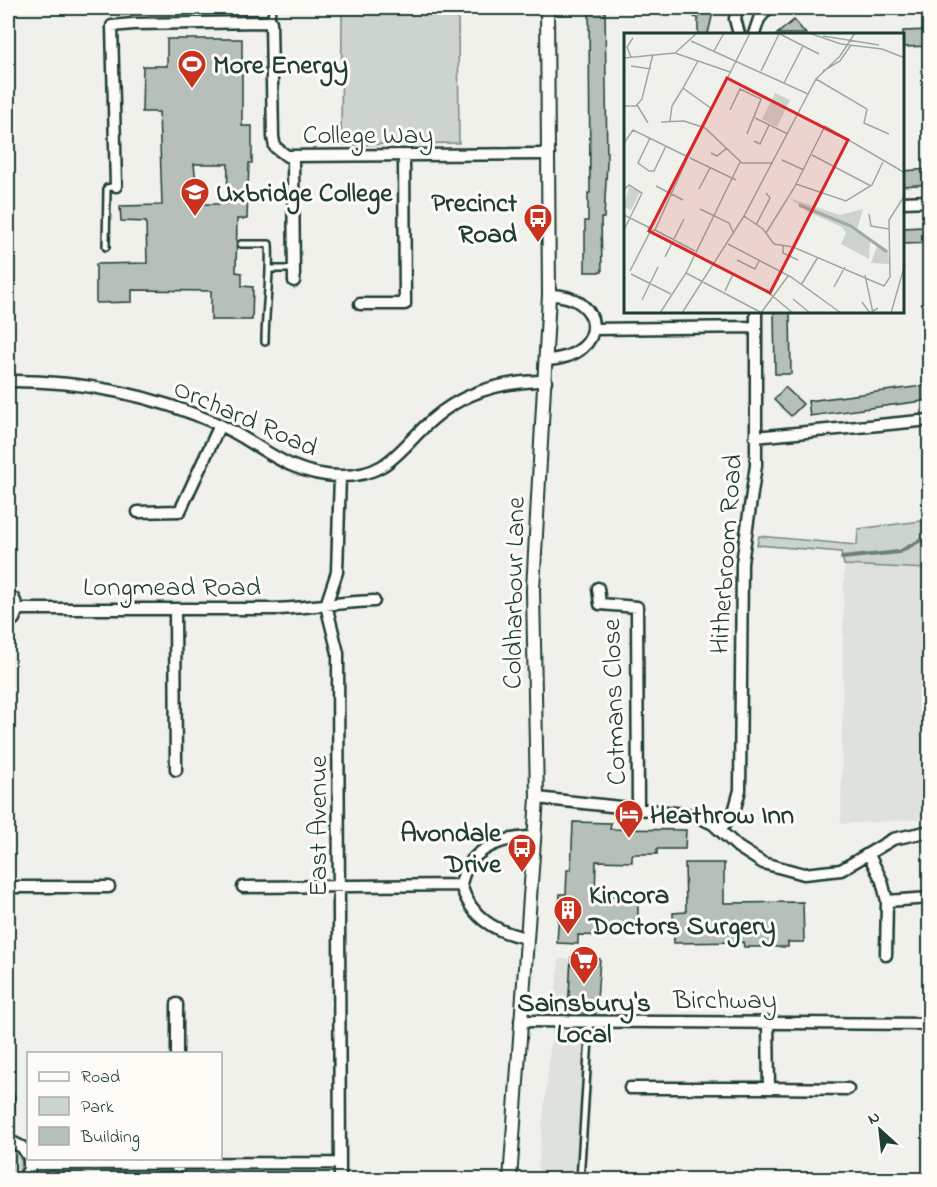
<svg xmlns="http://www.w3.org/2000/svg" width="937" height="1187" font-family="'Indie Flower',sans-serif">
	<rect width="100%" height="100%" fill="#f0f1eb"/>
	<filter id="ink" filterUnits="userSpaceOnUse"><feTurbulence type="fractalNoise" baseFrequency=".0167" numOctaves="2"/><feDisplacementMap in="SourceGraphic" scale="12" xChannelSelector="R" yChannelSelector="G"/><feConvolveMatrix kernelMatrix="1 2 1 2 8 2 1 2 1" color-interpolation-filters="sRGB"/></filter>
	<g filter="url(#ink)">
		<!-- built -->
		<path fill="#dfe2dc" d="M844 565 929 569V819L841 824Z
			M559 959H600L586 1179 537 1180Z"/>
		<!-- green -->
		<path fill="#cdd3cd" stroke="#768880" stroke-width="1.5" d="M342 8H458L459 143 341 145Z
			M929 520V569L844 565 841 552 757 545 759 536 857 545 858 529Z
			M8 1148 17 1151 22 1163 18 1175 8 1179Z"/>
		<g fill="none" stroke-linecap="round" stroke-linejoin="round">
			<!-- stream -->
			<path stroke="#6c8077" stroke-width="4" d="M842 558 899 552 921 540 930 543"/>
		</g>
		<!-- building -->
		<path fill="#b6bfb8" stroke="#1f3d34" stroke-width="1.5" fill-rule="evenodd" d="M589 8H605L607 163 604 218H601L602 272H585V221H588V193H590Z
			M696 8H714L708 34H698V18L694 17Z
			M794 20 806 34H777Z
			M930 30V46L903 47V31Z
			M167 39H242V126H252V163H249L247 219H237L236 272 242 273V286L253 287 252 320H211V291L132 290V302L96 303V264L147 263 146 222 121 221 120 206 162 205 159 112H142L143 66H167ZM194 164H228L227 204H198Z
			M930 169V184L903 186V171Z
			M923 227H930V243L903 244V228Z
			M774 312H790L791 374H775Z
			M930 385V400L810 416 808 401Z
			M785 387 803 404 791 416 774 400Z
			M573 822 611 823 610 829 686 830 685 849H657V854H632V862L596 861 595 895 638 898V930L614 929 613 936 578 935V944L557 943 560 894H566L567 870H571Z
			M685 863H724V903L803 902 804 942H788V947H744L743 942 674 943 673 913 686 912Z
			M571 957 600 959 596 1013 568 1012Z"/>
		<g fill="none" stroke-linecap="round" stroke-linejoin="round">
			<!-- service casing -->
			<g stroke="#1f3d34" stroke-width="10">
				<path id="service" d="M271 22 272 8
					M241 244H269C271 278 265 309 265 342
					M106 247 107 188 116 186
					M271 269H294
					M580 1180 590 1022"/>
			</g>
			<!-- minor casing -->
			<g stroke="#1f3d34" stroke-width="15">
				<path id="minor" d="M737 8 735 19 739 34
					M754 34 759 19 768 8
					M293 158 294 281
					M116 186 112 26 133 24 271 22 273 137 275 147 287 156 549 154
					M902 202 930 201
					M360 304H405L404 157
					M593 329 756 327
					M547 360C611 356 605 294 549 295
					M8 381C80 380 154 395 220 425 262 445 288 475 339 476 390 477 400 447 433 419 465 391 503 381 546 381
					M755 437 930 420
					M340 476 337 572 326 605 338 653 340 1180
					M138 512 180 511 220 425
					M598 588 600 604 637 607 638 810
					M8 596 14 599 18 609 14 619 8 622
					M18 609H274C308 608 341 602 374 601
					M175 609 176 770
					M537 798 694 815 713 824 738 847 763 863 804 874 841 870 893 839 930 831
					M720 830 734 812 740 790 742 563 756 465V312
					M869 855 882 881 887 901 930 898
					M461 885C467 849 502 837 534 837
					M8 887H109
					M243 887 461 885C471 918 495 932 527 938
					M886 955 887 901
					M520 1021 930 1024
					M177 1054V1004
					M630 1088H769L768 1022
					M769 1088 848 1089
					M8 1097V1140
					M8 1140 22 1147 28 1156
					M177 1159 178 1180
					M30 1164 340 1163
					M23 1180 29 1169V1159"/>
			</g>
			<!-- tertiary casing -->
			<g stroke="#1f3d34" stroke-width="16">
				<path id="tertiary" d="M510 1180 537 798 533 590 549 295 547 8"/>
			</g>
			<!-- service -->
			<use href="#service" stroke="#fdfcf7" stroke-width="5"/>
			<!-- minor -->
			<use href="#minor" stroke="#fdfcf7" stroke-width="10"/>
			<!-- tertiary -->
			<use href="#tertiary" stroke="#fdfcf7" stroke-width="12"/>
		</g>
	</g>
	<!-- icons -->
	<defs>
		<g id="stadium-pin" transform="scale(1.5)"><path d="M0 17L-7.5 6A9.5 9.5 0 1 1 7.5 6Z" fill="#c8321e" stroke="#fdfcf7"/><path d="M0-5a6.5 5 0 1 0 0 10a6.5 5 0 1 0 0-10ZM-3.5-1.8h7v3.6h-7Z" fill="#fff"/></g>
		<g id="university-pin" transform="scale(1.5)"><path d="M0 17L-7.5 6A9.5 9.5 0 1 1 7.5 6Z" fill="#c8321e" stroke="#fdfcf7"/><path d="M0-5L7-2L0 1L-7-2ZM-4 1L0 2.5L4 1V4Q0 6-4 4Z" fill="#fff"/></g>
		<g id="bus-pin" transform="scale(1.5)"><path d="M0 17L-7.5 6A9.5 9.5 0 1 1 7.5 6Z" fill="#c8321e" stroke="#fdfcf7"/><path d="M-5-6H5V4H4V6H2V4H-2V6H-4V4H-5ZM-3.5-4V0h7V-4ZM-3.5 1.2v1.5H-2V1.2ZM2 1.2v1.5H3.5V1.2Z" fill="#fff"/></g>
		<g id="hotel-pin" transform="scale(1.5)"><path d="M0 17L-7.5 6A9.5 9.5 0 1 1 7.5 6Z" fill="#c8321e" stroke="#fdfcf7"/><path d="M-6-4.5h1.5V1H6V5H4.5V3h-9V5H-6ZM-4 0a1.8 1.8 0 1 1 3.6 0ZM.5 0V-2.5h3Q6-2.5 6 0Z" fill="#fff"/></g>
		<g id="building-pin" transform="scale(1.5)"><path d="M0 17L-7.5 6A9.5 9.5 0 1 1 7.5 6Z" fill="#c8321e" stroke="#fdfcf7"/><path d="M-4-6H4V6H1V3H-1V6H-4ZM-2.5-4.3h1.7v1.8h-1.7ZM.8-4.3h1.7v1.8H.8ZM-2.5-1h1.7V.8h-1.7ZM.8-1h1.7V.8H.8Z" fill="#fff"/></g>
		<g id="supermarket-pin" transform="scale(1.5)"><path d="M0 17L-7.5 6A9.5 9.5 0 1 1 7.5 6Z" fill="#c8321e" stroke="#fdfcf7"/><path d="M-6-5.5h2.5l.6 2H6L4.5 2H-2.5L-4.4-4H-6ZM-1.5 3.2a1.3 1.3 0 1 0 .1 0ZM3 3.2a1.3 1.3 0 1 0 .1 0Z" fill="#fff"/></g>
	</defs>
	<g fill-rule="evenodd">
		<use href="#stadium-pin" x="192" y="64"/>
		<use href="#university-pin" x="195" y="192"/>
		<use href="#bus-pin" x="538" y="218"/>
		<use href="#hotel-pin" x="629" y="814"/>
		<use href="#bus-pin" x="522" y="848"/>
		<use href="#building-pin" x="568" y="910"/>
		<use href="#supermarket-pin" x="584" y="960"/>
	</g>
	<g text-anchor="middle" stroke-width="6" stroke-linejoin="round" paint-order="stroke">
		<!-- poi labels -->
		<g font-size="27" font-weight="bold" fill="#1f3d34" stroke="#fdfcf7" text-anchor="start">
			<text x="213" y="73">More Energy</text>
			<text x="216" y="201">Uxbridge College</text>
			<text x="517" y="211" text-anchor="end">Precinct<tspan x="517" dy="31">Road</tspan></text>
			<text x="650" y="823">Heathrow Inn</text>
			<text x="501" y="841" text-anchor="end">Avondale<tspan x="501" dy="31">Drive</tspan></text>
			<text x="589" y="903">Kincora<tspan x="589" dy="31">Doctors Surgery</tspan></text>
			<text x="584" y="1011" text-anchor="middle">Sainsbury's<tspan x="584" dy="31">Local</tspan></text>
		</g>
		<!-- street labels -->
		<g font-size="27" fill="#1f3d34" stroke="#fdfcf7">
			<text x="368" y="143">College Way</text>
			<text transform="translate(246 417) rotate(24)" y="9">Orchard Road</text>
			<text transform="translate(725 554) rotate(-86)" y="9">Hitherbroom Road</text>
			<text x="172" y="595">Longmead Road</text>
			<text transform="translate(513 593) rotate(-89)" y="9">Coldharbour Lane</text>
			<text transform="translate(613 702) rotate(-92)" y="9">Cotmans Close</text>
			<text transform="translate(317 826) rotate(-90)" y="9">East Avenue</text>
			<text x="725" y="1008">Birchway</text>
		</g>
	</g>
	<!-- overview -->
	<g transform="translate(624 33)">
		<rect width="280" height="280" fill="#f0f1eb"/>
		<path d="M151 60 166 67 153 94 138 86ZM5 154 16 159 7 177 0 174ZM165 165 216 182 239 176 233 196 264 217 265 231 247 230 253 213 246 209 245 226 217 211 222 200 218 194 184 179Z" fill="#cdd3cd"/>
		<path fill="none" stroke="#9faca4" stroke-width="3" d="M175 172 227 193 263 219"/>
		<path fill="none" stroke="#9ca9a2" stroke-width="1.5" d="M154 0 195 21M185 0 217 11 258 16 281 25M199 3 255 12M67 8 184 61M90 18 100 0M51 20 73 0M7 24 3 14 9 5M0 25 51 20 106 39M74 28 59 55 88 76M7 33 27 36M137 38 155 1M199 38 216 28 227 12M192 46 243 76 240 90 265 101M160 50 179 13M13 72 24 90M0 73H12L18 66 29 21M106 77 116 56 137 66 123 101M131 85 164 101M46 88 48 73 59 55M37 89 60 88 81 95 118 130H149M26 105 14 130 25 138H30L42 113M130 108 136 111 145 92M0 110 9 97 62 123M87 120 93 123 103 115M65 122 63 126 126 0M188 122 247 153M66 125 112 147M158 127 180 137M172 151 222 168 248 152 259 129M32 153 59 167M75 156 86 135M0 157 5 152 18 160 0 197M76 176 105 190 110 201M245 181 247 193 265 196M0 182 24 194M120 183 139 196 150 211 169 214 260 253 266 244 265 187 281 162M132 192 146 165 142 160M29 193 24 194 26 199 31 197 63 126M31 197 71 218M142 200 170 155 201 93 281 140M104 211 167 244 217 280M159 213V220L174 227M41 224 60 186M113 227 131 236 135 228M6 238 26 199M62 240 138 280M7 241 47 261M241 242 249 280M177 252 194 224M210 254 221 234M101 258 109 241 141 257 169 280M169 266 186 280M18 267 34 234M238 269 246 280 254 275M36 280 62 240 116 129M58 280 120 183 192 46 216 23 231 0M137 280 164 243M267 280 281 231"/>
		<path fill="#d62828" fill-opacity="0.15" stroke="#d62828" stroke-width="3" d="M103 45 224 107 146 260 25 198Z"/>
		<rect width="280" height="280" fill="none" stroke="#1f3d34" stroke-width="3"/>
	</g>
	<!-- margin -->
	<rect width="937" height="1187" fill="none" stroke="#fdfcf7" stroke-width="30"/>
	<rect x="15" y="15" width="907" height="1157" fill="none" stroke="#1f3d34" stroke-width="2" filter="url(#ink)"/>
	<!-- legend -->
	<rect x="27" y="1052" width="195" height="108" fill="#fdfcf7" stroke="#a4b0a9" stroke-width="1.5"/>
	<rect x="39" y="1072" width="30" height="9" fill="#fdfcf7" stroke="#a4b0a9" stroke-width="1.5"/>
	<text x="81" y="1082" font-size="18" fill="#1f3d34">Road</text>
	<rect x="39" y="1097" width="30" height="18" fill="#cdd3cd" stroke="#a4b0a9" stroke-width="1.5"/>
	<text x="81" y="1112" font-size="18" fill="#1f3d34">Park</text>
	<rect x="39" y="1127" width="30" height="18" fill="#b6bfb8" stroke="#a4b0a9" stroke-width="1.5"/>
	<text x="81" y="1142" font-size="18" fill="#1f3d34">Building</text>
	<!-- north arrow -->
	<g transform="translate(880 1130) rotate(333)" stroke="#fdfcf7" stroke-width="4.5" paint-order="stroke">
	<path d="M0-4.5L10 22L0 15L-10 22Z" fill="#1f3d34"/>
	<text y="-9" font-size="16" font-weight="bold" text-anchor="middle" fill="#1f3d34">N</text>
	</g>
</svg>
